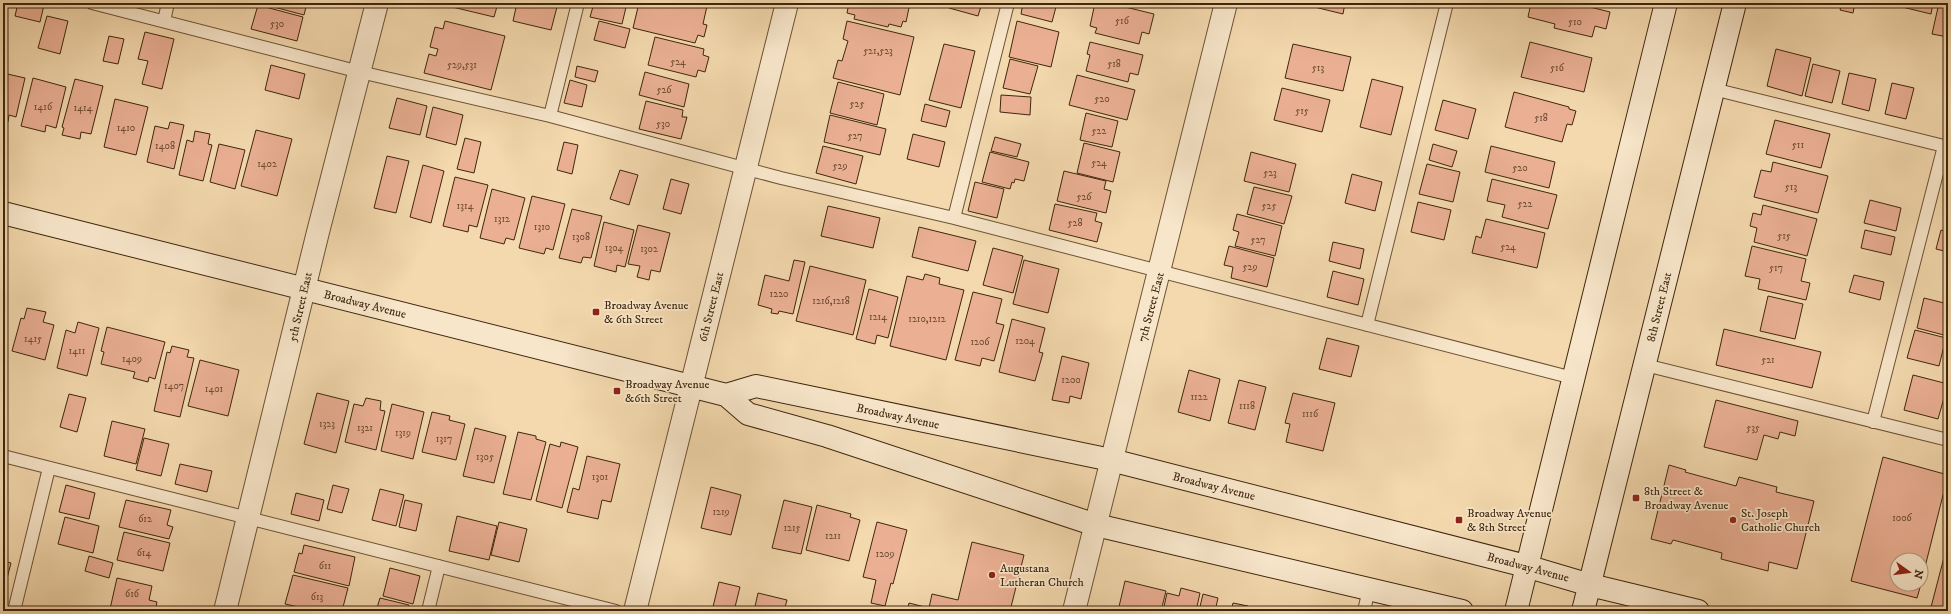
<svg xmlns="http://www.w3.org/2000/svg" width="1951" height="614" font-family="'IM FELL DW Pica',serif">
	<rect width="100%" height="100%" fill="#f4d9ae"/>
	<filter id="stains"><feTurbulence type="fractalNoise" baseFrequency=".005" numOctaves="4"/><feColorMatrix values="0 0 0 0 .2 0 0 0 0 .09 0 0 0 0 .02 0 0 0 .5 -.17"/></filter>
	<radialGradient id="worn" r=".72"><stop offset=".6" stop-color="#630" stop-opacity="0"/><stop offset="1" stop-color="#630" stop-opacity=".3"/></radialGradient>
	<!-- building -->
	<path fill="#ebb094" stroke="#3e260d" d="M18 3 44 5 40 22 15 16Z
		M139 3H154L152 7Z
		M271 3H307L304 15 270 6Z
		M444 3H498L494 17 444 5Z
		M517 3H558L551 30 513 21Z
		M594 3H627L622 24 590 17Z
		M639 3H711L710 7 707 6 703 24 707 25 704 37 698 35 695 43 633 28Z
		M849 3H910L906 22 903 21 901 27 889 24 888 27 854 19 855 15 847 13Z
		M950 3H982L978 16 949 8Z
		M1023 3H1057L1052 22 1021 14Z
		M1095 3H1109L1154 14 1149 34 1142 32 1139 44 1095 33 1097 28 1090 26Z
		M1298 3H1345L1343 14Z
		M1531 3H1574L1610 12 1606 29 1595 26 1592 37 1554 28 1555 24 1528 17Z
		M1587 3H1607L1606 5 1599 3 1598 6Z
		M1842 3H1855L1853 13 1840 10Z
		M1899 3H1933L1931 14 1898 6Z
		M1939 3H1948V37L1932 34Z
		M258 5 303 17 297 41 251 29Z
		M47 16 68 21 60 54 38 48Z
		M445 21 505 36 491 90 424 73 429 54 436 56 438 49 430 47 435 27 443 29Z
		M599 21 630 29 625 48 594 40Z
		M847 21 914 37 900 95 833 78 838 60 842 61 848 41 843 39Z
		M1017 21 1059 32 1051 67 1009 57Z
		M145 32 174 39 162 89 142 84 148 61 138 59Z
		M109 36 124 39 118 64 103 61Z
		M655 37 704 49 703 55 709 57 705 72 698 70 696 77 648 65Z
		M1090 42 1143 55 1138 75 1130 73 1128 82 1086 71 1090 55 1087 54Z
		M1530 42 1592 58 1584 92 1521 77Z
		M944 44 975 51 961 108 929 100Z
		M1293 44 1351 57 1343 91 1285 78Z
		M1776 49 1811 58 1802 96 1767 86Z
		M1010 59 1038 66 1030 94 1003 88Z
		M1813 64 1840 71 1832 103 1805 96Z
		M271 65 305 74 299 99 265 90Z
		M577 66 598 71 595 82 575 77Z
		M645 72 689 84 684 107 639 95Z
		M3 73 25 78 16 117 9 115 8 122 3 120Z
		M1849 73 1876 79 1869 111 1842 104Z
		M1077 75 1135 90 1127 120 1069 105Z
		M33 78 66 87 56 128 46 125 45 132 21 126Z
		M75 79 103 86 91 134 81 132 80 139 62 135 64 128 62 127Z
		M1372 79 1403 87 1391 135 1360 127Z
		M570 80 587 85 582 107 564 103Z
		M838 82 884 94 877 125 830 113Z
		M1892 83 1914 88 1906 119 1885 114Z
		M1282 88 1330 100 1322 132 1274 120Z
		M1514 92 1569 107V109L1576 111 1572 125 1567 124 1562 142 1505 127Z
		M1001 95 1031 97 1030 115 1000 112Z
		M397 98 427 106 420 135 389 128Z
		M115 99 148 107 136 155 104 147Z
		M1443 100 1476 109 1468 139 1435 130Z
		M646 101 683 110 682 117H687L681 139 639 129Z
		M925 104 950 111 946 127 921 121Z
		M433 107 463 115 456 145 426 137Z
		M1086 113 1118 121 1112 147 1080 140Z
		M830 115 886 129 880 155 824 142Z
		M1775 120 1830 134 1821 168 1766 154Z
		M170 122 184 125 174 169 147 162 155 126 168 129Z
		M256 130 292 139 277 196 241 186Z
		M195 131 210 134 208 144 212 145 203 181 179 175 187 140 193 142Z
		M913 134 945 142 939 167 907 159Z
		M995 137 1021 144 1017 157 991 151Z
		M465 138 481 142 474 173 457 169Z
		M564 142 578 145 572 174 557 170Z
		M1084 143 1120 152 1113 182 1077 173Z
		M219 144 245 150 235 189 210 182Z
		M1433 144 1457 151 1452 167 1429 160Z
		M823 146 863 156 856 184 816 173Z
		M1491 146 1555 162 1549 188 1485 172Z
		M990 152 1029 162 1024 181 1015 179 1014 183 1012 182 1010 189 982 182Z
		M1251 152 1296 164 1289 192 1244 181Z
		M387 156 409 161 396 213 374 208Z
		M1773 162 1828 176 1818 213 1754 197 1761 170 1771 172Z
		M1427 164 1460 172 1453 202 1419 194Z
		M423 165 444 171 431 223 410 217Z
		M620 170 638 175 629 205 610 199Z
		M1064 171 1106 181 1104 189 1111 191 1106 213 1057 201Z
		M1352 174 1382 182 1375 211 1345 203Z
		M455 177 488 185 477 227 469 225 468 232 443 226Z
		M671 179 689 184 681 214 663 209Z
		M1492 179 1557 195 1548 229 1502 217 1505 205 1487 201Z
		M975 182 1004 189 997 218 968 211Z
		M1254 187 1292 196 1284 224 1247 214Z
		M492 189 525 198 514 240 506 238 504 244 480 238Z
		M532 196 565 204 553 250 546 248 544 254 519 248Z
		M1870 200 1901 208 1896 231 1864 223Z
		M1418 202 1451 210 1444 240 1411 232Z
		M1055 204 1097 213 1095 221 1102 223 1097 242 1049 230Z
		M1763 205 1817 219 1807 256 1754 242 1757 228 1750 226 1753 213 1761 215Z
		M828 206 880 218 873 248 821 236Z
		M572 209 602 216 591 258 583 257 581 263 559 258Z
		M1237 214 1282 226 1275 256 1235 246 1239 232 1233 230Z
		M1486 219 1545 233 1537 268 1472 253 1476 236 1481 238Z
		M604 222 634 230 625 267 617 265 616 272 594 266Z
		M638 225 670 233 660 272 651 270 649 280 637 277 640 266 628 264Z
		M919 227 976 241 968 271 912 257Z
		M1865 230 1895 237 1891 255 1861 248Z
		M1941 230 1948 232V252L1936 249Z
		M1333 242 1364 249 1360 269 1329 261Z
		M1229 246 1274 258 1267 287 1231 278 1233 267 1224 265Z
		M1752 246 1806 259 1801 281 1810 283 1806 300 1758 289 1760 279 1745 276Z
		M993 248 1023 256 1013 293 983 285Z
		M794 260 805 262 793 314 779 311 778 314 771 313 772 309 758 305 765 275 789 281Z
		M1024 260 1059 269 1048 313 1013 304Z
		M810 266 866 280 853 335 796 321Z
		M1333 271 1364 279 1358 305 1327 297Z
		M925 274 940 278 939 284 964 290 946 360 890 346 907 276 923 280Z
		M1854 275 1884 282 1880 300 1849 292Z
		M869 289 898 297 888 338 877 335 875 344 856 339Z
		M973 292 1002 299 996 323 1004 325 994 361 982 358 980 366 955 360Z
		M1768 296 1803 304 1795 339 1760 331Z
		M1924 298 1948 304V319L1944 335 1917 328Z
		M27 308 46 312 43 322 54 325 45 360 12 351 21 318 24 319Z
		M1012 319 1045 328 1039 352 1043 353 1035 381 999 372Z
		M78 322 99 328 87 376 57 368 66 330 75 333Z
		M107 327 165 342 155 379 149 377 148 382 133 378 135 372 101 364 104 352 101 351Z
		M1724 329 1821 352 1812 388 1716 365Z
		M1915 330 1946 338 1939 366 1907 358Z
		M1327 338 1359 346 1351 377 1319 369Z
		M172 346 189 350 187 357 194 358 180 417 154 411 167 352 170 353Z
		M1062 356 1089 363 1081 399 1070 396 1069 403 1052 400Z
		M200 360 239 370 228 416 188 406Z
		M1189 370 1220 379 1210 421 1178 412Z
		M1913 375 1948 384 1938 419 1904 410Z
		M1239 380 1266 387 1255 430 1228 423Z
		M317 393 349 401 336 453 304 444Z
		M1293 393 1335 403 1323 451 1286 442 1290 424 1285 423Z
		M69 394 86 398 77 432 60 427Z
		M366 398 381 401 380 410 385 411 376 450 345 442 354 404 363 406Z
		M1716 400 1798 421 1795 436 1780 432 1778 439 1764 435 1757 460 1704 447Z
		M392 404 424 412 413 459 381 451Z
		M432 412 450 416 449 420 465 424 456 460 422 452Z
		M112 421 145 429 136 464 104 456Z
		M475 428 506 436 494 483 463 476Z
		M518 432 536 436V439L546 442 531 500 503 494Z
		M144 438 169 444 161 476 136 470Z
		M561 442 578 447 562 508 536 501 550 444 560 447Z
		M587 456 620 464 611 502 602 500 598 519 567 512 573 488 579 490Z
		M1883 457 1948 475 1921 583V560H1897V584H1921L1917 598 1851 581Z
		M180 464 212 471 207 492 175 484Z
		M1669 465 1686 470 1685 472 1736 486 1739 477 1777 487 1776 492 1814 501 1797 569 1769 562 1768 571 1721 559 1722 553 1673 540 1671 544 1651 539Z
		M66 485 95 493 89 519 59 512Z
		M333 485 349 489 342 513 327 509Z
		M711 487 741 495 731 535 701 528Z
		M380 489 404 495 396 526 372 520Z
		M296 493 324 500 319 521 291 514Z
		M126 500 171 510 167 525 173 527 169 539 119 527Z
		M405 500 422 504 416 531 399 527Z
		M784 500 812 507 801 554 772 548Z
		M817 505 851 514 850 517 860 520 849 561 806 550Z
		M457 516 497 526 489 560 449 551Z
		M65 517 99 526 93 553 58 544Z
		M499 522 527 529 519 562 491 555Z
		M877 522 907 530 893 584 891 583 885 606 871 603 876 580 863 577Z
		M124 532 170 543 163 571 117 560Z
		M972 542 1024 555 1010 611H907L909 603 929 608 932 594 958 600Z
		M1948 542V611H1930Z
		M304 545 355 557 349 586 294 572 299 553 302 554Z
		M89 556 113 563 109 578 85 571Z
		M3 561 11 563 3 594Z
		M390 568 420 576 413 604 383 596Z
		M293 575 348 588 342 611H316L285 604Z
		M117 578 152 586 149 600 157 602 155 611H120L110 609Z
		M1125 581 1166 591 1161 611H1118Z
		M719 582 740 587 734 611H712Z
		M1181 588 1200 593 1196 611H1163L1167 593 1179 596Z
		M758 593 787 600 784 611H754Z
		M1203 594 1218 598 1216 607 1229 611H1199Z
		M380 598 409 605 408 611H376Z
		M1233 603 1248 606 1246 611H1231Z"/>
	<g fill="none" stroke-linecap="round" stroke-linejoin="round">
		<!-- lane casing -->
		<g stroke="#6c5335" stroke-width="14">
			<path id="lane" d="M92 3 360 72 550 116 781 178 954 218 1573 378
				M164 21 168 3
				M1713 89 1948 147
				M550 116 578 3
				M954 218 1008 3
				M1367 325 1447 3
				M1645 365 1948 440
				M1873 422 1944 146
				M3 456 616 611
				M14 611 49 468
				M428 611 439 566
				M1364 611 1369 589"/>
		</g>
		<!-- street casing -->
		<g stroke="#6c5335" stroke-width="24">
			<path id="street" d="M225 611 318 232 377 3
				M635 611 787 3
				M1074 611 1226 3"/>
		</g>
		<!-- secondary casing -->
		<g stroke="#3e260d" stroke-width="24">
			<path id="secondary" d="M3 213 726 395 748 414 827 436 1096 525 1462 611
				M726 395 756 386 1111 460 1526 566 1590 585 1698 611
				M1516 611 1666 3
				M1583 611 1735 3"/>
		</g>
		<!-- lane -->
		<use href="#lane" stroke="#f8e6ca" stroke-width="12"/>
		<!-- street -->
		<use href="#street" stroke="#f8e6ca" stroke-width="22"/>
		<!-- secondary -->
		<use href="#secondary" stroke="#f8e6ca" stroke-width="22"/>
	</g>
	<!-- markers -->
	<g fill="#8f2418" stroke="#f8e6ca" stroke-width="1.5">
		<rect x="592" y="308" width="8" height="8" rx="2"/>
		<rect x="613" y="387" width="8" height="8" rx="2"/>
		<rect x="1632" y="494" width="8" height="8" rx="2"/>
		<rect x="1455" y="516" width="8" height="8" rx="2"/>
		<circle cx="1733" cy="520" r="4"/>
		<circle cx="992" cy="575" r="4"/>
	</g>
	<g text-anchor="middle" stroke-width="3.5" stroke-linejoin="round" paint-order="stroke">
		<!-- number labels -->
		<g font-size="10" fill="#69482f">
			<text x="1122" y="24">516</text>
			<text x="1575" y="25">510</text>
			<text x="277" y="27">530</text>
			<text x="878" y="54">521,523</text>
			<text x="678" y="65">524</text>
			<text x="1114" y="67">518</text>
			<text x="462" y="68">529,531</text>
			<text x="1318" y="71">513</text>
			<text x="1557" y="71">516</text>
			<text x="664" y="93">526</text>
			<text x="1102" y="102">520</text>
			<text x="857" y="107">525</text>
			<text x="43" y="110">1416</text>
			<text x="83" y="111">1414</text>
			<text x="1302" y="114">515</text>
			<text x="1541" y="121">518</text>
			<text x="663" y="127">530</text>
			<text x="126" y="131">1410</text>
			<text x="1099" y="134">522</text>
			<text x="855" y="139">527</text>
			<text x="1798" y="148">511</text>
			<text x="165" y="149">1408</text>
			<text x="1099" y="166">524</text>
			<text x="267" y="167">1402</text>
			<text x="840" y="169">529</text>
			<text x="1520" y="171">520</text>
			<text x="1270" y="176">523</text>
			<text x="1791" y="190">513</text>
			<text x="1084" y="200">526</text>
			<text x="1525" y="207">522</text>
			<text x="465" y="209">1314</text>
			<text x="1269" y="209">525</text>
			<text x="502" y="222">1312</text>
			<text x="1075" y="226">528</text>
			<text x="542" y="230">1310</text>
			<text x="1784" y="239">515</text>
			<text x="581" y="240">1308</text>
			<text x="1258" y="243">527</text>
			<text x="1508" y="250">524</text>
			<text x="614" y="251">1304</text>
			<text x="649" y="252">1302</text>
			<text x="1250" y="270">529</text>
			<text x="1776" y="271">517</text>
			<text x="779" y="297">1220</text>
			<text x="831" y="304">1216,1218</text>
			<text x="878" y="320">1214</text>
			<text x="927" y="322">1210,1212</text>
			<text x="33" y="342">1415</text>
			<text x="1025" y="344">1204</text>
			<text x="980" y="345">1206</text>
			<text x="77" y="354">1411</text>
			<text x="132" y="362">1409</text>
			<text x="1768" y="363">521</text>
			<text x="1071" y="383">1200</text>
			<text x="174" y="389">1407</text>
			<text x="214" y="392">1401</text>
			<text x="1199" y="400">1122</text>
			<text x="1247" y="409">1118</text>
			<text x="1310" y="417">1116</text>
			<text x="327" y="427">1323</text>
			<text x="365" y="431">1321</text>
			<text x="1753" y="431">535</text>
			<text x="403" y="436">1319</text>
			<text x="444" y="442">1317</text>
			<text x="485" y="460">1305</text>
			<text x="600" y="480">1301</text>
			<text x="721" y="515">1219</text>
			<text x="1902" y="521">1006</text>
			<text x="145" y="522">612</text>
			<text x="792" y="531">1215</text>
			<text x="833" y="539">1211</text>
			<text x="144" y="556">614</text>
			<text x="885" y="557">1209</text>
			<text x="325" y="569">611</text>
			<text x="132" y="597">616</text>
			<text x="317" y="600">613</text>
		</g>
		<!-- street labels -->
		<g font-size="12" fill="#3e260d" stroke="#f8e6ca">
			<text transform="translate(365 304) rotate(14)" y="4">Broadway Avenue</text>
			<text transform="translate(300 307) rotate(-77)" y="4">5th Street East</text>
			<text transform="translate(711 307) rotate(-76)" y="4">6th Street East</text>
			<text transform="translate(1151 307) rotate(-75)" y="4">7th Street East</text>
			<text transform="translate(1659 307) rotate(-76)" y="4">8th Street East</text>
			<text transform="translate(898 416) rotate(12)" y="4">Broadway Avenue</text>
			<text transform="translate(1214 486) rotate(14)" y="4">Broadway Avenue</text>
			<text transform="translate(1528 567) rotate(15)" y="4">Broadway Avenue</text>
		</g>
		<!-- poi labels -->
		<g font-size="12" fill="#3e260d" stroke="#f8e6ca" text-anchor="start">
			<text x="604" y="309">Broadway Avenue<tspan x="604" dy="14">&amp; 6th Street</tspan></text>
			<text x="625" y="388">Broadway Avenue<tspan x="625" dy="14">&amp;6th Street</tspan></text>
			<text x="1644" y="495">8th Street &amp;<tspan x="1644" dy="14">Broadway Avenue</tspan></text>
			<text x="1467" y="517">Broadway Avenue<tspan x="1467" dy="14">&amp; 8th Street</tspan></text>
			<text x="1741" y="517">St. Joseph<tspan x="1741" dy="14">Catholic Church</tspan></text>
			<text x="1000" y="572">Augustana<tspan x="1000" dy="14">Lutheran Church</tspan></text>
		</g>
	</g>
	<!-- margin -->
	<rect width="1951" height="614" fill="none" stroke="#f4d9ae" stroke-width="16"/>
	<rect x="4" y="4" width="1943" height="606" fill="none" stroke="#3e260d" stroke-width="2"/>
	<rect x="8" y="8" width="1935" height="598" fill="none" stroke="#3e260d"/>
	<!-- north arrow -->
	<g transform="translate(1909 572) rotate(104)"><circle r="19" fill="#f8e6ca" stroke="#ae997e"/>
	<path d="M0-3L7 15L0 10L-7 15Z" fill="#8f2418"/>
	<text y="-6" font-size="11" font-weight="bold" text-anchor="middle" fill="#3e260d">N</text>
	</g>
	<rect width="100%" height="100%" filter="url(#stains)"/>
	<rect width="100%" height="100%" fill="url(#worn)"/>
</svg>
